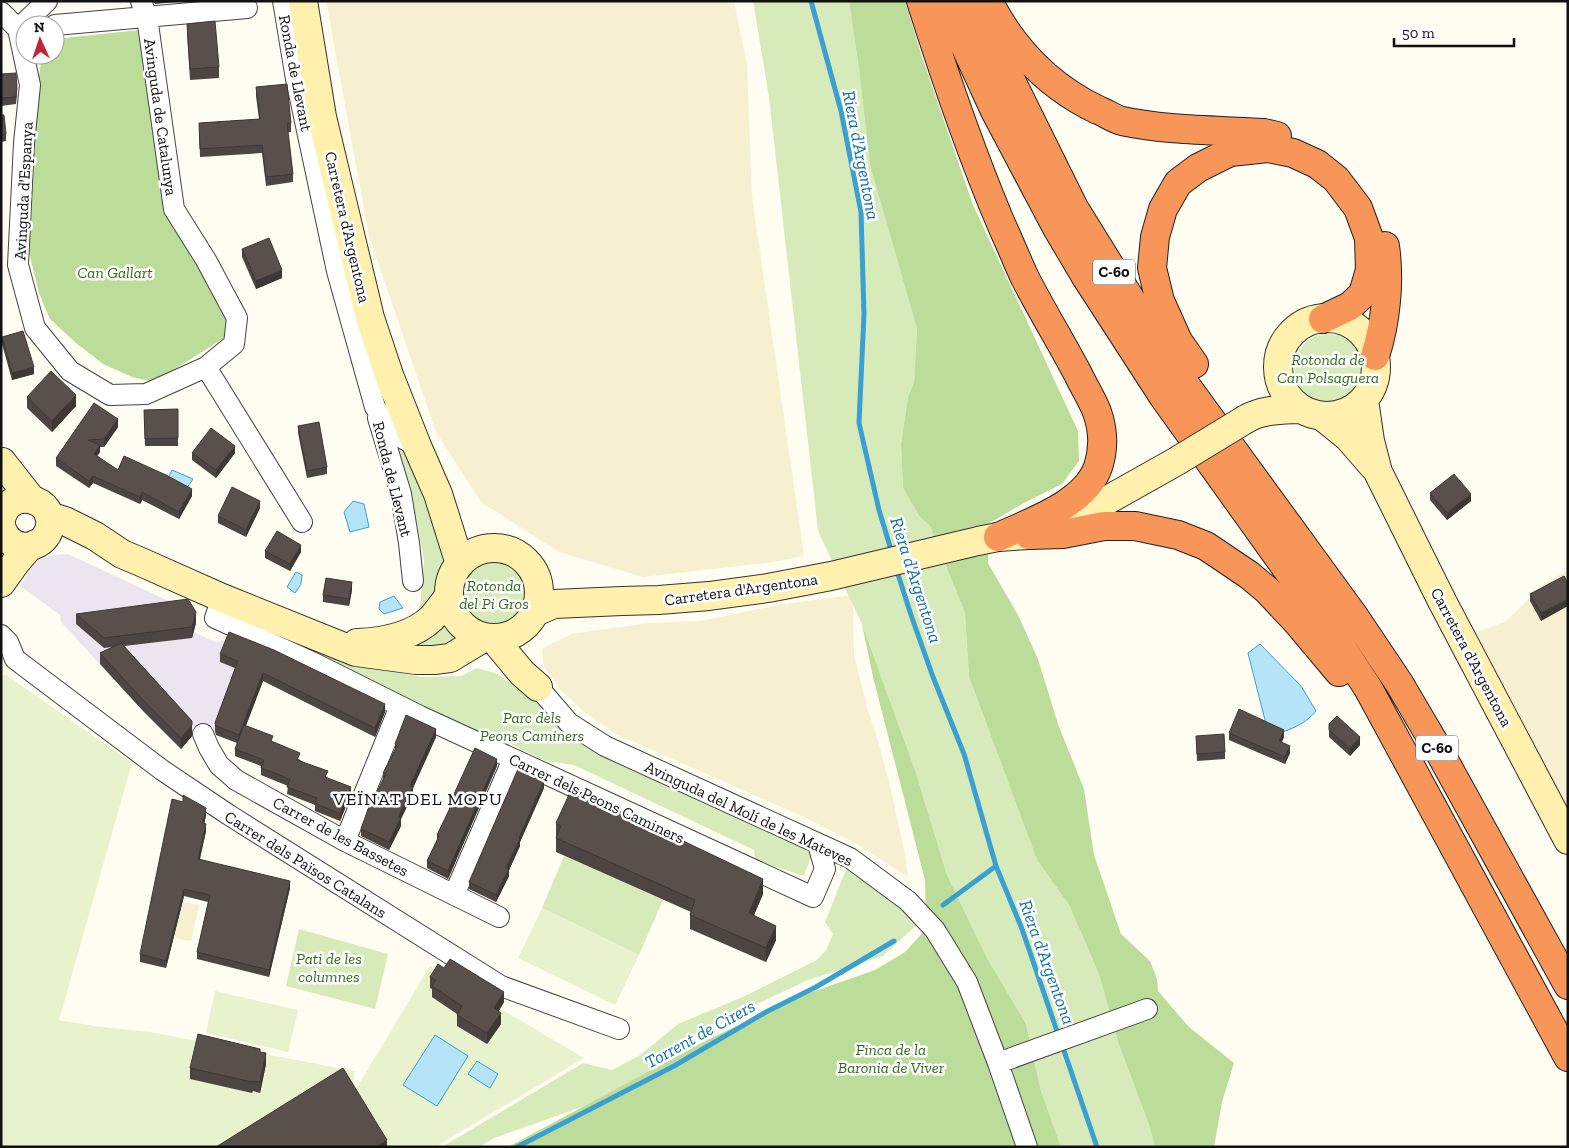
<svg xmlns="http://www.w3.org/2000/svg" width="1569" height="1148" font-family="'Zilla Slab',serif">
	<rect width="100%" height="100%" fill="#fffcf2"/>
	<!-- industrial -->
	<path fill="#ece4ee" d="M68 554 188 610 196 623 194 632 215 642 229 640 252 648 239 743 211 732 194 733 181 749 143 711 61 622 60 615 20 586 30 568 39 560 52 555Z"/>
	<!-- farmland -->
	<path fill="#f6f0d1" d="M326 1H734L747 65 752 196 804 556 773 562 643 577 559 552 481 502 436 432 369 236Z
		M1568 570V809L1476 632 1505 622 1544 584Z
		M853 595 854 655 867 707 879 744 891 790 905 854 908 877 857 844 806 818 616 734 584 712 560 689 544 667 542 649 571 634 649 623 700 621 784 604Z
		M183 902 199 905 191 941 174 938Z"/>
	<!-- green -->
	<path fill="#d7ebba" d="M753 1H849L859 69 870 165 917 329 914 382 908 397 901 444 903 488 919 516 930 526 965 613 969 677 1037 860 1069 905 1099 974 1118 1042 1149 1125 1155 1147H1061L1041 1091 1026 1024 987 958 947 875 915 770 862 624 818 531 769 97Z
		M1294 368a34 34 0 1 1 68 0a34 34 0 1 1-68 0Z
		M393 438 410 450 447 564 442 585 443 593 404 629 420 606 424 561 416 517Z
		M461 594a33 33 0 1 1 66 0a33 33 0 1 1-66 0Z
		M445 608 450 625 466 634 456 644 432 648 408 645Z
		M279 631 392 671 421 677 461 676 477 668 498 674 519 690 540 692 567 728 814 848 804 876 755 860 754 850 574 765 546 761 498 738 481 733 341 669 278 638Z
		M564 856 663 900 639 955 542 908Z
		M849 862 922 920 883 956 808 980 702 1030 619 1094 494 1138 479 1147H442L583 1063 612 1070 639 1056 678 1024 745 996 817 960 826 950 833 934 825 922Z
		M299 929 388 954 375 1009 286 986Z"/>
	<!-- forest -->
	<path fill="#bcdd99" d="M849 1H905L921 54 973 205 1078 431 1079 461 1062 484 1022 504 988 524V563L1018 615 1038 659 1058 724 1084 789 1094 855 1121 934 1150 961 1157 979 1158 991 1189 1027 1234 1063 1222 1102 1214 1147H1155L1149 1125 1118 1042 1099 974 1069 905 1037 860 969 677 965 613 930 526 919 516 903 488 901 444 908 397 914 382 917 329 870 165 859 69Z
		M149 29 167 209 237 318 229 335 154 382 132 377 103 364 76 343 50 319 39 293 28 248 38 84 42 55H55V39Z
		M862 624 915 770 947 875 987 958 1026 1024 1041 1091 1061 1147H508L707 1040 801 996 875 970 905 952 926 929 925 880 873 677Z"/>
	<!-- pitch -->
	<path fill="#e8f2cc" d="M6 675 132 763 59 1020 101 1027 150 1032 354 1071 353 1094 430 966 446 976 504 1002 501 1009 584 1058 435 1147H1V676Z
		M542 908 639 955 615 1005 518 958Z
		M215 991 298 1010 288 1052 206 1033Z"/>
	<!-- water -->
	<path fill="#b5e4f8" stroke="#3aa0d1" d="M172 470 193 479 184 492 167 480Z
		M353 501 364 504 369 527 350 532 344 512Z
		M296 572 302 575 301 584 295 593 287 587Z
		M394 596 403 608 384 614 379 609 380 602Z
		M1260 644 1301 686 1316 711C1306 723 1294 728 1280 733L1267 728 1248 653Z
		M435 1035 468 1056 437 1106 403 1085Z
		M477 1061 498 1074 490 1088 468 1074Z"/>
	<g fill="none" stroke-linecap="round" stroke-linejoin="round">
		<!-- stream -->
		<path stroke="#3aa0d1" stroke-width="5" d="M811 1 841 111 861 212 864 314 859 423 879 510 892 553
			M896 568 911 615 933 677 964 754 996 866 1022 929 1059 1037
			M943 905 996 866
			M1062 1045 1097 1147
			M517 1147 674 1066 766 1012 816 987 894 941"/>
		<!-- street casing -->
		<g stroke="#434343" stroke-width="22">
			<path id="street" d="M283 1 296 79 337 271 375 407 387 425 398 436 417 446
				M1 12 18 29
				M55 25 247 8
				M18 29 30 85 24 143 18 265 35 328 70 371 110 395 146 394 206 367 234 344 237 318 206 260 174 209 147 17 141 1
				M18 29 47 1
				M206 367 302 522
				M378 418 401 494 409 543 413 581
				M222 598 215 618 312 662 420 716 813 897 825 869 818 844
				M1 635 8 642 15 659 162 770 229 815 501 986 619 1029
				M538 687 569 723 605 746 850 858 908 901 935 930 967 982 998 1063 1027 1147
				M203 734 209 748 219 765 236 780 345 841 499 917
				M345 841 400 706
				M454 895 513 759
				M998 1063 1147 1009"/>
		</g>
		<!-- secondary casing -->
		<g stroke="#323232" stroke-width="30">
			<path id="secondary" d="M303 1 322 117 370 318 389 375 417 446 438 494 460 564
				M1278 367a49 49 0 1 1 98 0a49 49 0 1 1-98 0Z
				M1364 400 1370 441 1378 472 1442 601 1568 840
				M1322 416 1348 437 1374 467
				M1246 419C1263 409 1282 410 1302 409
				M2 462 31 499
				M49 516 65 521 95 536 122 554 141 562 222 598 356 652 416 660H434L450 658 485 637
				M1 520C8 484 59 498 49 530 47 536 42 542 36 544 20 552 4 541 1 525
				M449 593a45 45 0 1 1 90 0a45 45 0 1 1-90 0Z
				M1 583 16 562 29 547
				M535 612 554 604 622 601 659 600 709 596 768 588 831 576 978 541 998 537 1029 535 1081 515 1177 461
				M493 638 522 673 538 687
				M357 643C383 642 412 637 432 618 438 611 444 603 449 596"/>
		</g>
		<!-- highway casing -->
		<g stroke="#212121" stroke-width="30">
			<path id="highway" d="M921 1C945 77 971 153 1002 226 1010 243 1017 261 1025 278 1042 311 1061 342 1078 374 1084 387 1092 399 1097 412 1103 429 1104 449 1098 467 1085 504 1031 522 998 537
				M947 1 965 46 995 111 1057 228 1086 277 1163 396 1322 618 1368 688 1568 1057
				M974 1 987 32 1074 208 1174 369 1354 616 1399 683 1439 751 1568 985
				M992 8C1016 52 1052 88 1098 110 1106 113 1114 119 1122 121 1169 131 1217 130 1264 133L1277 136
				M1375 356C1386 322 1390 281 1385 246
				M1194 364 1178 341 1160 301 1152 268 1155 237 1163 209 1178 183 1198 168 1230 152 1268 148 1293 153 1317 164 1336 179 1358 208 1369 238 1370 270 1363 294 1350 306 1323 319
				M1029 535 1063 534 1104 526H1135L1178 535 1206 546 1249 575 1267 590 1298 623 1339 672"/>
		</g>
		<!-- street -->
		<use href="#street" stroke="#fff" stroke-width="20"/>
		<!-- secondary -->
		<use href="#secondary" stroke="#fff0ad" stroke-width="28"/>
		<!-- highway -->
		<use href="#highway" stroke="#f89558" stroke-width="28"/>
		<!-- secondary-bridge casing -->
		<g stroke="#323232" stroke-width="30" stroke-linecap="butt">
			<path id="secondary-bridge" d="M1177 461 1246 419"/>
		</g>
		<!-- secondary-bridge -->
		<use href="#secondary-bridge" stroke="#fff0ad" stroke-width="28"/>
	</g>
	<!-- wall -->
	<path fill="#4d4541" d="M153 1H189L155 4Z
		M187 24 219 67V78L190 80 187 34Z
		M1 74 17 95 16 104 1 106Z
		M256 87 291 123V132H288L293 174V182L266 186 262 153 200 157 199 123 259 119 256 96Z
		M1 115 6 134V141L1 142Z
		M242 249 282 278 256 289 242 257Z
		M2 337 34 374 12 380 2 344Z
		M27 397 76 406 52 432 27 408Z
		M178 409V446H145L144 410Z
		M118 419V427L104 447H100V452L97 456 118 470 192 496 179 519 142 500 140 504 93 483 89 488 56 466V458Z
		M298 426 327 467V474L307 478 298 433Z
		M192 453H235L216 478 192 460Z
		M1430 493 1471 501 1447 520 1430 500Z
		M260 508 246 537 218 523V516Z
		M265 551 301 552 290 571 265 558Z
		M1568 583 1541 621 1530 601V594Z
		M352 590 349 606 323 602V595Z
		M76 614 196 623 192 638 124 646 192 721V736L181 749 143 711 100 664V653L112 647 104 648 76 624Z
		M220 654 385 712 375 737 263 681 246 726 273 742 351 794 340 821 315 811V805L287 794 288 786 261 775V766L235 756V749L237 743 216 735 215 731V723L235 668 220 662Z
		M1329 724 1360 745 1350 756 1329 737Z
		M1229 733 1284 737 1282 742 1290 753 1285 764 1229 740Z
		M1196 736 1225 752V759L1197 761Z
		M436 737 413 788V794L401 819V826L389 850 361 836V829L375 796 383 779V773L395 750V744Z
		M497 766 448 879 427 868V861L437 840V835L449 810V805Z
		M544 788 520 842V846L509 870V876L496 902 469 889V882Z
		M206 816 204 823 206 831 200 859 290 888 269 977 197 959V952L208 902 184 896 166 968 140 962V954Z
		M556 823 763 894 754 915 776 940 766 962 690 929V915L691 912 556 852Z
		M430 977 504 1002 498 1012 501 1024 487 1044 457 1026V1014L432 997V989L430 988Z
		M260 1052 266 1064 260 1093 253 1091 252 1093 190 1079V1068Z"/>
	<!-- shaded-wall -->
	<path fill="#3e3835" d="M282 270V278L256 289V281Z
		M34 367V374L12 380V373Z
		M76 395V406L52 432V421Z
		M118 419V427L104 447V439Z
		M100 445V452L94 461V454Z
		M235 446V453L216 478V470Z
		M93 476V483L89 488V481Z
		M192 489V496L179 519V512Z
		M142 492V500L140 504V497Z
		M1471 494V501L1447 520V513Z
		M260 501V508L246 537V530Z
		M301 545V552L290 571V564Z
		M352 582V590L349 606V599Z
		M1568 599V606L1541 621V613Z
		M196 612V623L192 638V627Z
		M263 673V681L239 743V735Z
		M385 704V712L375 737V728Z
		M192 725V736L181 749V738Z
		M436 729V737L413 788V794L401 819V826L389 850V842L410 786Z
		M1284 730V737L1279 748V741Z
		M1360 737V745L1350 756V749Z
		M1290 746V753L1285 764V757Z
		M497 759V766L448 879V871Z
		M544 781V788L520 842V846L509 870V876L496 902V895L506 868Z
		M351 787V794L340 821V814Z
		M206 808V816L203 829V822Z
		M206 824V831L198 866V859Z
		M763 879V894L749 927V913Z
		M290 881V888L269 977V970Z
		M184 889V896L166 968V961Z
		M776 926V940L766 962V948Z
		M504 992V1002L494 1019V1008Z
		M501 1013V1024L487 1044V1033Z
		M266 1053V1064L260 1093V1082Z
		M387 1140V1147H376Z"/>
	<!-- building -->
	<path fill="#59504c" stroke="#3e3835" d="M215 21 219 67 190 69 187 24Z
		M16 73 17 88 16 97 1 98V74Z
		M287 84 291 123H287L293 174 266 177 262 145 200 149 199 123 260 119 256 87Z
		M1 115H4L6 134 1 135Z
		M269 238 282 270 256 281 242 249Z
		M23 331 34 367 12 373 2 337Z
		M51 371 76 395 52 421 27 397Z
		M94 403 118 419 104 439 88 440 100 445 94 454 118 470 124 456 166 475 192 489 179 512 142 492 140 497 93 476 89 481 56 458Z
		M178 409V438L145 439 144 410Z
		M319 422 327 467 307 471 298 426Z
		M211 428 235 446 216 470 192 453Z
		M1454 474 1471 494 1447 513 1430 493Z
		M232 487 260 501 246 530 218 516Z
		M277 531 301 545 290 564 265 551Z
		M1564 576 1568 583V599L1541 613 1530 594Z
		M326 578 352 582 349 599 323 595Z
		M188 599 196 612 192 627 104 638 76 614Z
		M229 632 274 650 385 704 375 728 263 673 239 735 216 726 215 723 238 661 220 654Z
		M121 643 192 721V725L181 738 143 700 100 653Z
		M1239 709 1284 730 1279 741 1290 746 1285 757 1229 733Z
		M406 715 436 729 410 786 413 787 398 817 401 818 389 842 361 829 373 795 375 796 386 774 383 773 397 746 395 744Z
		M1337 716 1360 737 1350 749 1329 730V724Z
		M244 725 273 736 271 741 300 753 297 760 328 771 325 777 351 787 340 814 315 803 317 798 287 787 290 779 261 768 264 760 235 749Z
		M1224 734 1225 752 1197 754 1196 736Z
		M475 748 497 759 448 871 427 861 439 836 437 835 451 806 449 805Z
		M518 769 544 781 519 838 520 839 506 868 509 869 496 895 469 882Z
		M572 788 763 879 749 913 776 926 766 948 690 915 695 900 556 838 561 826 556 823Z
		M183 795 206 808 203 822 206 824 198 859 290 881 269 970 197 952 210 895 184 889 166 961 140 954 172 799 183 802Z
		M450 959 504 992 494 1008 501 1013 487 1033 457 1015 462 1006 432 986 436 980 430 977 438 964 444 968Z
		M198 1034 260 1049V1052L266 1053 260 1082 253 1081 252 1082 190 1068Z
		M343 1068 387 1140 376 1147H216Z"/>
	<g text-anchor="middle" stroke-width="5" stroke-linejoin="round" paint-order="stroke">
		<!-- shield labels -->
		<g fill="#fff" stroke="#585858" stroke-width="1">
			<rect x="1093" y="259.5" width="42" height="25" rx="4"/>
			<rect x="1416" y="735.5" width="42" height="25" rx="4"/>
		</g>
		<g font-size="15" font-weight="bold" fill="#101010">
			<text x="1114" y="277">C-60</text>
			<text x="1437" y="753">C-60</text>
		</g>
		<!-- street labels -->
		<g font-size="16" fill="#101010" stroke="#fff">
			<text transform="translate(296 73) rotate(79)" y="6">Ronda de Llevant</text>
			<text transform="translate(161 117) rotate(82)" y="6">Avinguda de Catalunya</text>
			<text transform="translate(23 191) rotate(-87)" y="6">Avinguda d'Espanya</text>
			<text transform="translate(348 227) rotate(77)" y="6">Carretera d'Argentona</text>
			<text transform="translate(393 479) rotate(76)" y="6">Ronda de Llevant</text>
			<text transform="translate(741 589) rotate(-8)" y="6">Carretera d'Argentona</text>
			<text transform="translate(1472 657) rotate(62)" y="6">Carretera d'Argentona</text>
			<text transform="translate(597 798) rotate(25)" y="6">Carrer dels Peons Caminers</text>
			<text transform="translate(749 813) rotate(25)" y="6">Avinguda del Molí de les Mateves</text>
			<text transform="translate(341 836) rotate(28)" y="6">Carrer de les Bassetes</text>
			<text transform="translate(306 864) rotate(32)" y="6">Carrer dels Països Catalans</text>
		</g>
		<!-- park labels -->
		<g font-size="16" font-style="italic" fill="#336a1d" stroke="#fff">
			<text x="115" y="278">Can Gallart</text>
			<text x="1328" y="365">Rotonda de<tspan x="1328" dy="18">Can Polsaguera</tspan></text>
			<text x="494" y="591">Rotonda<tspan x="494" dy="18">del Pi Gros</tspan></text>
			<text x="532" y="723">Parc dels<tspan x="532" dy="18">Peons Caminers</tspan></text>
			<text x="329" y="964">Pati de les<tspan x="329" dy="18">columnes</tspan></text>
			<text x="891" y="1055">Finca de la<tspan x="891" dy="18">Baronia de Viver</tspan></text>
		</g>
		<!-- water labels -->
		<g font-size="18" font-style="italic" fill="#1471a6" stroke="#fff">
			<text transform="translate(861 155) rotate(79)" y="6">Riera d'Argentona</text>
			<text transform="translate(916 580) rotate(72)" y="6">Riera d'Argentona</text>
			<text transform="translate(1047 962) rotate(70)" y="6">Riera d'Argentona</text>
			<text transform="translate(700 1034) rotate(-29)" y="6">Torrent de Cirers</text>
		</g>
		<!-- neighbourhood labels -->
		<g font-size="18" letter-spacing="1" fill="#101010" stroke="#fff">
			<text x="418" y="805">VEÏNAT DEL MOPU</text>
		</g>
	</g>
	<!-- border -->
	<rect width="1569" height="1148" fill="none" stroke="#101010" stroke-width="5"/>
	<!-- north arrow -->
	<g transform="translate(40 40) rotate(357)"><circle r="24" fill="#ffffff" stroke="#9f9f9f"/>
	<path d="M0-4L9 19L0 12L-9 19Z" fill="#c52336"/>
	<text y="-8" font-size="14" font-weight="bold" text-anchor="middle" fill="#101010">N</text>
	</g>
	<!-- scale -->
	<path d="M1394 38v8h120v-8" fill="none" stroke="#101010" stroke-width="2.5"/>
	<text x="1402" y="38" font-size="15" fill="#101010" stroke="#ffffff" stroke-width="4" paint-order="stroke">50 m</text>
</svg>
